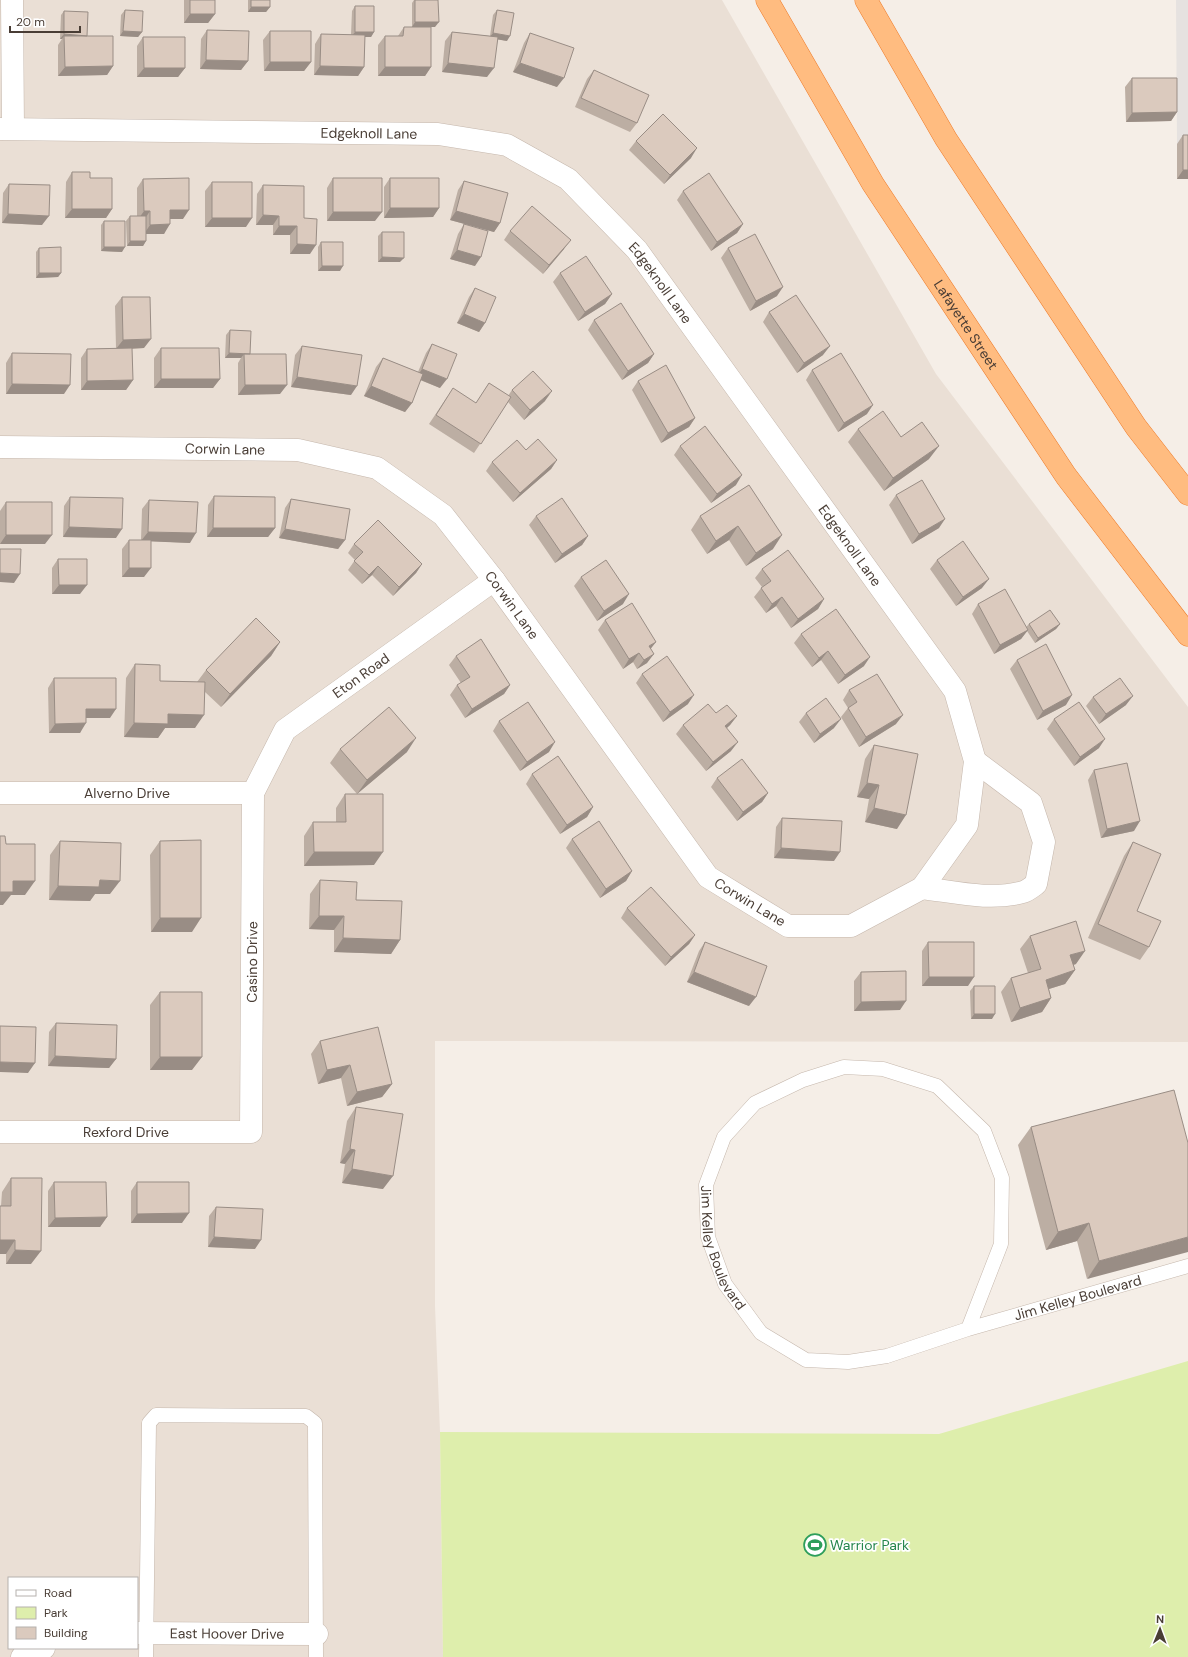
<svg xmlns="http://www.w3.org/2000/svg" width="1188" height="1657" font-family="'DM Sans',sans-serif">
	<rect width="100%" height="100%" fill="#f5eee7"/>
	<!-- residential -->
	<path fill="#eadfd5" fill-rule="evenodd" d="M0 0H722L936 374 1188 707V1042L435 1041V1306L440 1432 443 1657H0ZM9 1578H137V1648H9Z"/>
	<!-- green -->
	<path fill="#deeeac" d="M1188 1361V1657H443L440 1432 939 1434Z"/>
	<!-- parking -->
	<path fill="#e6e2e0" d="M1176 0H1188V144H1177Z"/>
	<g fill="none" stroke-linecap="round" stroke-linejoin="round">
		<!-- service casing -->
		<g stroke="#c5b7ac" stroke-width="15">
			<g id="service">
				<path id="s1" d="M968 1329 1001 1244 1002 1178 984 1131 937 1086 883 1069 844 1067 803 1080 755 1103 724 1137 706 1185 708 1237 725 1284 761 1333 806 1360 848 1362 887 1356 968 1329 1188 1266"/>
				<path d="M146 1657 149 1423 156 1415 306 1416 315 1423 316 1657"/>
			</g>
		</g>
		<!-- minor casing -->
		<g stroke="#c5b7ac" stroke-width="23">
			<g id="minor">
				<path d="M12 0 13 128"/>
				<path id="s2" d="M0 129 438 134 507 145 568 179 637 250 955 691 975 761 967 825 922 888 851 926H788L708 877 494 580 443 515 377 468 298 450 0 447"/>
				<path id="s3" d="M0 793H253"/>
				<path d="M922 888C955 892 990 901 1023 892 1027 891 1032 887 1036 884L1044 842 1031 803 975 761"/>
				<path id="s4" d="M0 1132H251L253 793 285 730 494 580"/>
				<path id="s5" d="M137 1633 317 1634"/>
				<path d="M22 1657 44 1648"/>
			</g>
		</g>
		<!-- trunk casing -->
		<g stroke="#ee7b29" stroke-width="23">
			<g id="trunk">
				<path id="s6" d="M767 0 873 184 1066 476 1188 635"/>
				<path d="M866 0 946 139 1136 427 1188 494"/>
			</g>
		</g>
		<!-- service -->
		<use href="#service" stroke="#fff" stroke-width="14"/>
		<!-- minor -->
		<use href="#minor" stroke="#fff" stroke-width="22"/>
		<!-- trunk -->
		<use href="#trunk" stroke="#ffbc80" stroke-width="22"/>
	</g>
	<!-- wall -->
	<path fill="#bcaea3" d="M184 0H215V14L208 23H184Z
		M248 0H270V7L266 12H248Z
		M414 0H438L435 27H431V67L425 76H378V45L385 36H398L404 27H412V3Z
		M355 6 374 32 371 37H365L364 67 358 76 314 75 315 44 321 34 351 35 352 11Z
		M125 10 142 32 138 37 120 36 121 15Z
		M497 10 507 41 497 39 487 77 442 72 445 41 452 32 490 36 493 15Z
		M64 11 113 66 107 75 58 76V45L62 39H60L61 15Z
		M207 30 248 61 241 70 200 69 201 39Z
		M270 31 311 62 304 71H264L263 40Z
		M530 33 557 87 513 72 524 43Z
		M143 37 185 68 178 77H137V46Z
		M594 70 637 123 630 132 575 107 587 79Z
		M1132 78 1177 112 1171 121 1126 122 1125 87Z
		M1183 135H1188V179H1177V144Z
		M636 141 691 158 664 184 629 150Z
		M72 172 90 178 112 209 106 218H65L66 182Z
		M333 178 375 221H327V188Z
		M390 178 439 208 433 217 384 218V187Z
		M143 179 183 219H170L164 234H146V241L143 246H127L126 221 130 216H137V188Z
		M464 181 500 223 494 232 450 220 458 190Z
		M212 182 246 227H205V191Z
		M9 184 42 225 2 223 3 193Z
		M263 185 304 218 310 254H290V235H273V225H256L257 194Z
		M683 191 743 224 737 233 711 251 677 200Z
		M104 221 122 252 101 251V225Z
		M464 224 475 266 450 259 458 234Z
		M510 231 564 249 543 274 504 240Z
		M382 232 400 262H378V236Z
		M321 242 340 271H318V247Z
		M39 248 61 273 58 277 36 278V252Z
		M728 248 777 296 750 311 721 258Z
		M560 273 612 294 605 304 578 321 553 282Z
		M475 288 485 323 479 332 457 323 469 297Z
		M122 297 144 348 132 349 133 380 126 390H81V358L87 349 116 348 115 306Z
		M769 312 823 355 797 373 763 322Z
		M594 320 654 354 648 363 622 380 588 330Z
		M230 330 250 354 280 394 238 395V363L241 358H225L226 335Z
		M432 344 440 388 420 380 412 403 405 412 364 396 376 367 383 358 418 372 426 353Z
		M302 346 351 395 291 387 295 355Z
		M161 348 220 379 213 388H154V358Z
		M12 353 64 394H6V363Z
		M812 370 867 414 838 432 806 380Z
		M638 381 695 418 689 427 661 443 632 390Z
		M489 383 508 396 512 390 545 401 524 420 508 402 474 453 429 424 447 397 476 403Z
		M858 429 901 437 929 459 884 491 848 442Z
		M680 446 736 485 711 503 674 455Z
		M526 450 557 460 551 469 513 502 486 471 492 462Z
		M749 485 773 549 746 566 729 540 707 554 691 530 700 516Z
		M896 495 939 528 912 544 889 505Z
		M214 496 275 528 268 537H207L208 505Z
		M70 497 116 538 63 537 64 506Z
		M291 499 345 540 338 549 279 538 285 508Z
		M149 500 190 543 151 541 144 577H122V549L129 540H141L142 509Z
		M6 502 45 544H0V511Z
		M536 516 588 536 582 545 555 563 529 525Z
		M354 544 422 564 416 573 393 596 372 575 362 584 348 570 355 560 348 553Z
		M58 559 80 594H52V568Z
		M937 560 982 588 956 606 930 569Z
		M762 569 824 599 818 609 791 628 776 606 766 613 754 597 762 587 755 578Z
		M581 577 623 604 597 621 574 586Z
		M978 604 1026 627 1029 624H1060L1056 629 1035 643 1027 631 1021 639 994 654 972 614Z
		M605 620 651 649 647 663 637 669 633 662 623 669 598 630Z
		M801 634 864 666 838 684 821 660 812 667 794 643Z
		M280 642 271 656 221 707 205 692 195 728H165L158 738 124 737 126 678 135 664 160 681 197 682 206 670Z
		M456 656 510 685 504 694 465 718 450 695 457 685 461 683 449 665Z
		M1017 660 1066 705 1037 720 1010 669Z
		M642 674 688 704 663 722 636 683Z
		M54 678 110 718H86L80 733H49L48 688Z
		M849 690 896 724 859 747 841 717 848 708 843 700Z
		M1093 697 1126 705 1099 724 1086 706Z
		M716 713 737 716 730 725 727 728 731 751 706 771 676 734 683 725Z
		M806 713 834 728 814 743 799 722Z
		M1054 719 1099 748 1074 766 1047 729Z
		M499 721 549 752 520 771 493 731Z
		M874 745 897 829 865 822 869 799 857 797 865 759Z
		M340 749 407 752 357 794 330 763Z
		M1094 770 1134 831 1101 838 1088 780Z
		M532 774 593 807 587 817 560 834 526 784Z
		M717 778 768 793 762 802 737 821 711 787Z
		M345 794 374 865 304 866V836L313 822H336V808Z
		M782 818 834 861 774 858 776 827Z
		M572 839 632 871 626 881 600 898 566 848Z
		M60 841 110 894H95L90 901 49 900 50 855Z
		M160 841 192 932H151L150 855Z
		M1133 842 1137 911 1149 947 1140 960 1088 938 1124 856Z
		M320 880 356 900 400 940 391 954 334 952V930L309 929 310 894Z
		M627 908 695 935 689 944 665 966 621 918Z
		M1030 936 1076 964 1073 965 1075 970 1065 984 1049 989 1051 998 1042 1012 1011 1022 1001 992 1011 978 1028 973 1020 949Z
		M705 942 749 1006 687 982 699 951Z
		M928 942 968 986H922V951Z
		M861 972 900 1010 854 1011V981Z
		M974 986 992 1019H971L970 991Z
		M160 992 192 1070H150V1005Z
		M56 1023 116 1059 109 1068 48 1066 49 1032Z
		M320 1041 392 1084 382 1097 347 1106 341 1078 318 1084 311 1054Z
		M356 1107 383 1189 342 1183 345 1164 340 1163 347 1121Z
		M1031 1127 1188 1143 1087 1279 1077 1241 1046 1250 1018 1145Z
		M11 1178 31 1264H6V1254H0V1206H1L2 1192Z
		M54 1182 107 1217 100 1227H48V1191Z
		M137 1182 182 1223H131V1191Z
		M216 1207 255 1249 208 1247 209 1216Z"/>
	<!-- shaded-wall -->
	<path fill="#998d85" d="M251 7H270L266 12H248Z
		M190 14H215L208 23H184Z
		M415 22H439L435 27H412Z
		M123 31 142 32 138 37 120 36Z
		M355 32H374L371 37H351Z
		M493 33 510 36 507 41 489 38Z
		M64 34 87 36H64L62 39H60Z
		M206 60 248 61 241 70 200 69Z
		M270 62H311L304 71H264Z
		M448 63 494 68 487 77 442 72Z
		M520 63 564 78 557 87 513 72Z
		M113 66 107 75 58 76 65 67Z
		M320 66 364 67 358 76 314 75Z
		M385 67H431L425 76H378Z
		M144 68H185L178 77H137Z
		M1177 112 1171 121 1126 122 1132 113Z
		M697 148 691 158 664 184 670 175Z
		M1183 170H1188V179H1177Z
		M390 208H439L433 217 384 218Z
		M72 209H112L106 218H65Z
		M170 210H189L183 219H164Z
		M144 211H150L144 220 137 221Z
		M456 211 500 223 494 232 450 220Z
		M333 212H382L375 221H327Z
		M8 214 49 216 42 225 2 223Z
		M263 215 279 216 273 225H256Z
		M212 218H252L246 227H205Z
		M170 224 164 234H144L150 225Z
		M743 224 737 233 711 251 717 242Z
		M279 226H297L290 235H273Z
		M571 240 564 249 543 274 549 265Z
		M130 241H146L143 246H127Z
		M297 244 316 245 310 254H290Z
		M104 247H125L122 252 101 251Z
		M457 250 481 257 475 266 450 259Z
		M382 257 404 258 400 262H378Z
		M322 266H343L340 271H318Z
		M39 273H61L58 277 36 278Z
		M783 287 777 296 750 311 756 301Z
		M612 294 605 304 578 321 585 312Z
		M464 314 485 323 479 332 457 323Z
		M151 339 144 348 116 349 123 340Z
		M830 346 823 355 797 373 804 363Z
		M229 353 250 354H244L241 358H225Z
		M654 354 648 363 622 380 628 371Z
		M422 369 447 379 440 388 416 378Z
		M297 377 357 386 351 395 291 387Z
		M161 379H220L213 388H154Z
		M133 380 126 390H81L87 381Z
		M12 384 70 385 64 394H6Z
		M245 385H287L280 394 238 395Z
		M371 386 412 403 405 412 364 396Z
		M552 391 545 401 524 420 530 410Z
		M873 405 867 414 838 432 844 423Z
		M695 418 689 427 661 443 668 433Z
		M939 446 929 459 884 491 893 478Z
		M557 460 551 469 513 502 520 493Z
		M742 475 736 485 711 503 717 494Z
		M945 519 939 528 912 544 919 534Z
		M738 526 729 540 707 554 716 541Z
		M69 527 122 529 116 538 63 537Z
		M213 528H275L268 537H207Z
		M285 529 345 540 338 549 279 538Z
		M148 532 196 533 190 543 141 541Z
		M6 535H52L45 544H0Z
		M782 535 773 549 746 566 756 553Z
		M588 536 582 545 555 563 562 554Z
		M422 564 416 573 393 596 399 587Z
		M378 566 372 575 362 584 369 575Z
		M129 568H151L144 577H122Z
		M0 573 20 574 14 583 0 582Z
		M989 579 982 588 956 606 963 597Z
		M59 585H87L80 594H52Z
		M629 594 623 604 597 621 604 611Z
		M782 597 776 606 766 613 772 604Z
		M824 599 818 609 791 628 798 619Z
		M1060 624 1056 629 1035 643 1038 638Z
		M1028 630 1021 639 994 654 1000 645Z
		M280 642 271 656 221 707 230 694Z
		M656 642 649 651V646Z
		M828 651 821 660 812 667 819 658Z
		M639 653 633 662 623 669 629 659Z
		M654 654 647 663 637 669 644 660Z
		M870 657 864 666 838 684 845 675Z
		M510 685 504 694 465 718 472 709Z
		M694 695 688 704 663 722 670 712Z
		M1072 695 1066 705 1037 720 1043 711Z
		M1133 696 1126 705 1099 724 1106 714Z
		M86 709H116L110 718H80Z
		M168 714 204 715 195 728H165L158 738 124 737 134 723Z
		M903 715 896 724 859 747 866 737Z
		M737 716 730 725 719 735 725 726Z
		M841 719 834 728 814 743 820 734Z
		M86 723 80 733H49L55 724Z
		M416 738 407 752 357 794 367 780Z
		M1105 739 1099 748 1074 766 1080 757Z
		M555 742 549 752 520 771 527 762Z
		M738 742 731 751 706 771 713 762Z
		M867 783 879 785 869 799 857 797Z
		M768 793 762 802 737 821 743 812Z
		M593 807 587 817 560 834 567 825Z
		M874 808 906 815 897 829 865 822Z
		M1140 821 1134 831 1101 838 1107 829Z
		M781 848 840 852 834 861 774 858Z
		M314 852H383L374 865 304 866Z
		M632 871 626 881 600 898 606 889Z
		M100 880 120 881 110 894H95L90 901 49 900 58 886Z
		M13 881H35L25 895H11L3 905H0V892Z
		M319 916H344L334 930 309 929Z
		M160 918H201L192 932H151Z
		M695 935 689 944 665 966 671 957Z
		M343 938 400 940 391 954 334 952Z
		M1085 951 1076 964 1060 969 1070 955Z
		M1075 970 1065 984 1036 993 1046 980Z
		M694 972 756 997 749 1006 687 982Z
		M929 977H974L968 986H922Z
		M1051 998 1042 1012 1011 1022 1020 1008Z
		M906 1001 900 1010 854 1011 861 1002Z
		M974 1014H995L992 1019H971Z
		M55 1056 116 1059 109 1068 48 1066Z
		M160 1057H202L192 1070H150Z
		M0 1062 35 1063 28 1073 0 1072Z
		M350 1065 341 1078 318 1084 327 1070Z
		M392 1084 382 1097 347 1106 357 1092Z
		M350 1149 355 1150 345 1164 340 1163Z
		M352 1169 393 1176 383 1189 342 1183Z
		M189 1213 182 1223H131L137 1214Z
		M107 1217 100 1227H48L55 1218Z
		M1089 1223 1077 1241 1046 1250 1058 1232Z
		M214 1237 261 1240 255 1249 208 1247Z
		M1188 1237V1252L1087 1279 1099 1261Z
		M0 1240H15L6 1254H0Z
		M15 1250 41 1251 31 1264H6Z"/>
	<!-- building -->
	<path fill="#dbcabe" stroke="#998d85" d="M190 0H215V14H190Z
		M251 0H270V7H251Z
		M415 0H438L439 22H415Z
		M355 6H374V32H355Z
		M125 10 143 11 142 32 123 31Z
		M497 10 514 13 510 36 493 33Z
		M64 11 88 12 87 36 64 34Z
		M404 27H431V67H385V36H403Z
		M207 30 249 31 248 61 206 60Z
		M270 31H311V62H270Z
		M452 32 498 37 494 68 448 63Z
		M530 33 574 48 564 78 520 63Z
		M321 34 365 35 364 67 320 66Z
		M64 36H113V66L65 67Z
		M143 37H185V68H144Z
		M594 70 649 95 637 123 581 98Z
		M1132 78H1177V112L1132 113Z
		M663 114 697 148 670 175 636 141Z
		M1183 135H1188V170H1183Z
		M72 172H90V178H112V209H72Z
		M709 173 743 224 717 242 683 191Z
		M189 178V210H170V224L150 225V211H144L143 179Z
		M333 178H382V212H333Z
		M390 178H439V208H390Z
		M464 181 508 193 500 223 456 211Z
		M212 182H252V218H212Z
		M9 184 50 185 49 216 8 214Z
		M263 185 304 186V218L317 219 316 245 297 244V226H279V216L263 215Z
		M532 206 571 240 549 265 510 231Z
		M130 216H146V241H130Z
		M104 221H125V247H104Z
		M464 224 488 231 481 257 457 250Z
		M382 232H404V258L382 257Z
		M755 234 783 287 756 301 728 248Z
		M321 242H343V266H322Z
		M61 247V273H39V248Z
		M586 256 612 294 585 312 560 273Z
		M475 288 496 297 485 323 464 314Z
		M796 295 830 346 804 363 769 312Z
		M122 297H150L151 339 123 340Z
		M621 303 654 354 628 371 594 320Z
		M230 330 251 331 250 354 229 353Z
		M432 344 457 354 447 379 422 369Z
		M302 346 362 355 357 386 297 377Z
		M132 348 133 380 87 381V349Z
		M161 348H219L220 379H161Z
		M12 353 71 354 70 385 12 384Z
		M841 353 873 405 844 423 812 370Z
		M244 354H286L287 385H245Z
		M383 358 423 374 412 403 371 386Z
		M666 365 695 418 668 433 638 381Z
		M533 371 552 391 530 410 512 390Z
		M489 383 511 397 481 444 436 415 453 388 476 403Z
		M883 411 901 437 922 422 939 446 893 478 858 429Z
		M705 426 742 475 717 494 680 446Z
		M538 439 557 460 520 493 492 462 517 440 526 450Z
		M922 480 945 519 919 534 896 495Z
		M749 485 782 535 756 553 738 526 716 541 700 516Z
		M214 496 275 497V528H213Z
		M70 497 123 498 122 529 69 527Z
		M562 498 588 536 562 554 536 516Z
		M291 499 350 509 345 540 285 529Z
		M149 500 198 502 196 533 148 532Z
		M6 502H52V535H6Z
		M378 520 422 564 399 587 378 566 369 575 354 561 363 552 354 544Z
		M129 540H151V568H129Z
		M963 541 989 579 963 597 937 560Z
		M0 549H21L20 574 0 573Z
		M788 550 824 599 798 619 782 597 772 604 761 588 771 581 762 569Z
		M58 559H87V585H59Z
		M606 560 629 594 604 611 581 577Z
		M1005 589 1028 630 1000 645 978 604Z
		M632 603 656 642 649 646 654 654 644 660 639 653 629 659 605 620Z
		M836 609 870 657 845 675 828 651 819 658 801 634Z
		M1050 610 1060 624 1038 638 1029 624Z
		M256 618 280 642 230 694 206 670Z
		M481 639 510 685 472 709 457 685 470 677 456 656Z
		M1046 644 1072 695 1043 711 1017 660Z
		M667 656 694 695 670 712 642 674Z
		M135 664 160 665V681L205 682 204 715 168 714V724L134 723Z
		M877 674 903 715 866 737 848 708 857 702 849 690Z
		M54 678H116V709H86V723L55 724Z
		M1120 678 1133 696 1106 714 1093 697Z
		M826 698 841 719 820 734 806 713Z
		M528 702 555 742 527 762 499 721Z
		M1079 702 1105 739 1080 757 1054 719Z
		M708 704 716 713 727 705 737 716 725 726 738 742 713 762 683 725Z
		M389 707 416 738 367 780 340 749Z
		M874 745 918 754 906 815 874 808 879 785 867 783Z
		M558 756 593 807 567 825 532 774Z
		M742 759 768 793 743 812 717 778Z
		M1127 763 1140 821 1107 829 1094 770Z
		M345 794H383V852H314L313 822H346Z
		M782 818 842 821 840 852 781 848Z
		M599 821 632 871 606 889 572 839Z
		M0 836H5L6 844H35V881H13V892H0Z
		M201 840V918H160V841Z
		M60 841 121 843 120 881 100 880 99 887 58 886Z
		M1133 842 1161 854 1137 911 1161 921 1149 947 1098 924Z
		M320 880 357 882 356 900 402 901 400 940 343 938 344 916H319Z
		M651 887 695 935 671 957 627 908Z
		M1076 921 1085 951 1070 955 1075 970 1046 980 1051 998 1020 1008 1011 978 1041 969 1030 936Z
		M705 942 767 966 756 997 694 972Z
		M928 942H974V977H929Z
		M906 971V1001L861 1002V972Z
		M974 986H995V1014H974Z
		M160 992H202V1057H160Z
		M56 1023 117 1025 116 1059 55 1056Z
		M0 1026 36 1027 35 1063 0 1062Z
		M378 1027 392 1084 357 1092 350 1065 327 1070 320 1041Z
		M1174 1090 1188 1143V1237L1099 1261 1089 1223 1058 1232 1031 1127Z
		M356 1107 403 1114 393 1176 352 1169 355 1150 350 1149Z
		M11 1178H42L41 1251 15 1250V1240H0V1206H11Z
		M54 1182H106L107 1217 55 1218Z
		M137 1182H189V1213L137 1214Z
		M216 1207 263 1209 261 1240 214 1237Z"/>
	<!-- icons -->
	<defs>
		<g id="stadium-ring" transform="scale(1.15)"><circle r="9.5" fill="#fff" stroke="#2e9e5b" stroke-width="1.5"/><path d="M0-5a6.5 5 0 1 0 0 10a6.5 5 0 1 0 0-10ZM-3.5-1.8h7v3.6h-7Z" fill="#2e9e5b"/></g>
	</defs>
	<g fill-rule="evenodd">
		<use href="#stadium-ring" x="815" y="1545"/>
	</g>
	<g text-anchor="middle" stroke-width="3.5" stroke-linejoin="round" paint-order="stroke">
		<!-- street labels -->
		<g font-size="14" fill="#493d35" stroke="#fff">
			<text dy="5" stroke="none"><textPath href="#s2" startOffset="369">Edgeknoll Lane</textPath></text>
			<text dy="5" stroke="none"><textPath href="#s2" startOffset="717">Edgeknoll Lane</textPath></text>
			<text dy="5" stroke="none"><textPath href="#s6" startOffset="381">Lafayette Street</textPath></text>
			<text transform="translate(225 449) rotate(1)" y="5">Corwin Lane</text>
			<text dy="5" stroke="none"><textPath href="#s2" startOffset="1041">Edgeknoll Lane</textPath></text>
			<text transform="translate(512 605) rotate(54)" y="5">Corwin Lane</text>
			<text dy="5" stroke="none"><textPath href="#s4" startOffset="754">Eton Road</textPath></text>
			<text dy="5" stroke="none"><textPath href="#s3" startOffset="127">Alverno Drive</textPath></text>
			<text transform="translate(750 902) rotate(31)" y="5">Corwin Lane</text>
			<text dy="5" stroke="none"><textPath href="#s4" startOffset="421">Casino Drive</textPath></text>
			<text dy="5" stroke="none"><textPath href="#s4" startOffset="126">Rexford Drive</textPath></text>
			<text dy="5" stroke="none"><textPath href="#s1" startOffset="628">Jim Kelley Boulevard</textPath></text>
			<text dy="5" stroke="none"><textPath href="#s1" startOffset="1058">Jim Kelley Boulevard</textPath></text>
			<text dy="5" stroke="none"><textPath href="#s5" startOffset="90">East Hoover Drive</textPath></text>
		</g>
		<!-- leisure labels -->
		<g font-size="14" fill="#27864d" stroke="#fff" text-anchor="start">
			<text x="830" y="1550">Warrior Park</text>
		</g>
	</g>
	<!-- legend -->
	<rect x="8" y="1577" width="130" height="72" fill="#ffffff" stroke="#b6b1ae"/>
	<rect x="16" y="1590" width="20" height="6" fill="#ffffff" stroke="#b6b1ae"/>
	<text x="44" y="1597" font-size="12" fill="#493d35">Road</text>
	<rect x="16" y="1607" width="20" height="12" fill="#deeeac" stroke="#b6b1ae"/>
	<text x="44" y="1617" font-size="12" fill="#493d35">Park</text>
	<rect x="16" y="1627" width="20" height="12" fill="#dbcabe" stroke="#b6b1ae"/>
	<text x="44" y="1637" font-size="12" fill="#493d35">Building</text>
	<!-- north arrow -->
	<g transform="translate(1160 1629) rotate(1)" stroke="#ffffff" stroke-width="3" paint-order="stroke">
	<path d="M0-3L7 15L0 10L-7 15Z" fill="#493d35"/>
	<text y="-6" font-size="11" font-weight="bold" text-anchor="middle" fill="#493d35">N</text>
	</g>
	<!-- scale -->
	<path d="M10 26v6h70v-6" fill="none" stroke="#493d35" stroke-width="2"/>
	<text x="16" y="26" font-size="12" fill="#493d35" stroke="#ffffff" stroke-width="3" paint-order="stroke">20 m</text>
</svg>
